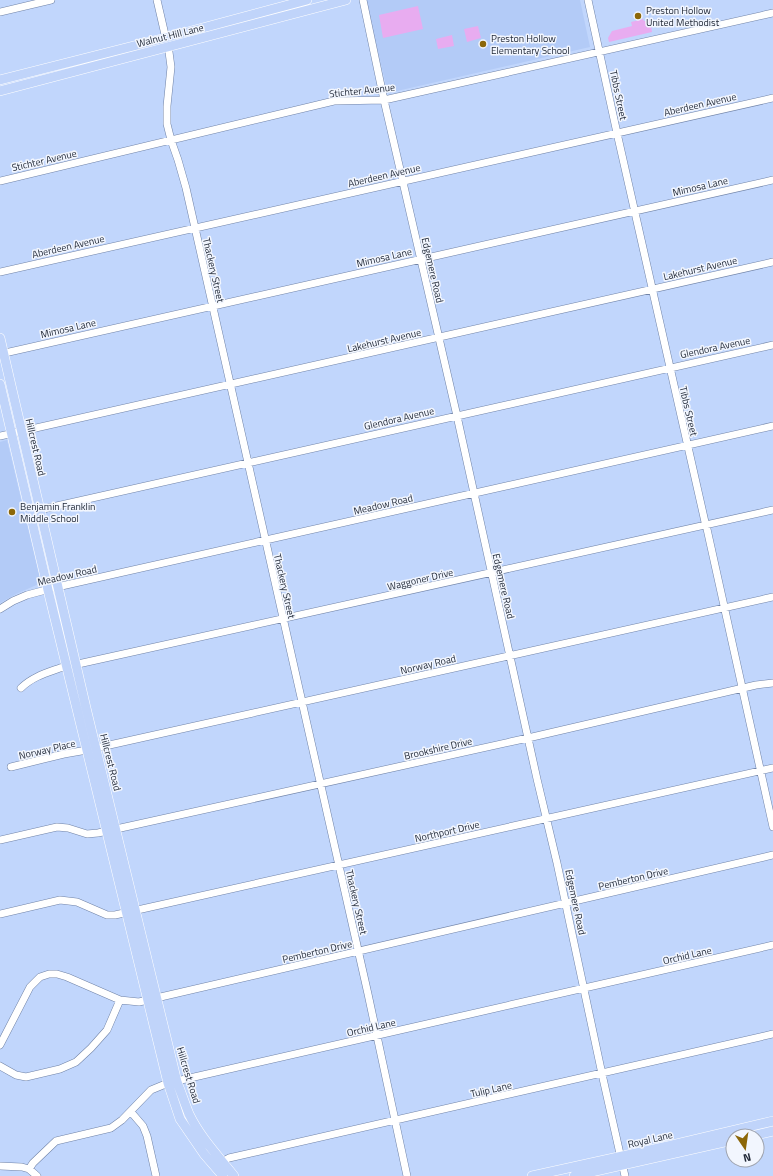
<svg xmlns="http://www.w3.org/2000/svg" width="773" height="1176" font-family="'Titillium Web',sans-serif">
	<rect width="100%" height="100%" fill="#c1d6fc"/>
	<!-- built -->
	<path fill="#b3cbf7" d="M367 0H580L590 47 388 93 366 3Z
		M7 440 41 583 16 594 0 603V442Z"/>
	<!-- green -->
	<path fill="#e8acf0" d="M418 6 423 29 383 38 379 15Z
		M643 19 644 21 650 20 652 32 609 42 608 38 612 31 632 26 631 22Z
		M478 26 481 38 467 42 464 29Z
		M452 35 454 46 438 49 436 39Z"/>
	<g fill="none" stroke-linecap="round" stroke-linejoin="round">
		<!-- minor casing -->
		<g stroke="#7083a7" stroke-width="8">
			<path id="minor" d="M157 0 169 52 171 67 167 106V124L171 140 178 160 186 188 368 994 407 1176
				M363 0 384 100 457 416 537 779 557 863 602 1074 625 1176
				M588 0 617 133 705 522 707 529 773 827
				M0 12 51 0
				M0 181 334 101 384 100 773 13
				M0 272 773 98
				M0 354 773 180
				M0 436 773 262
				M30 512 773 345
				M0 609 13 601 27 595 57 587 773 426
				M21 688C32 677 46 673 60 668L773 510
				M11 767 64 754 87 750 773 597
				M0 840 57 827 68 828 87 834 98 833 528 738 756 685 773 683
				M0 914 60 900 77 902 107 915H115L773 768
				M0 1045 30 987 40 977 49 974H57L67 977 120 1000 139 1002 773 855
				M0 1066 16 1075 26 1077 60 1069 76 1062 91 1048 107 1030 120 1000
				M131 1112 143 1126 147 1136 156 1176
				M218 1164 229 1158 773 1034
				M0 1166 22 1167 29 1169 33 1163 56 1141 111 1128 122 1120 151 1090 168 1083 773 945
				M29 1169 37 1176"/>
		</g>
		<!-- major casing -->
		<g stroke="#fff" stroke-width="10">
			<path id="major" d="M0 80 165 38 307 0
				M0 91 346 0
				M0 338 86 708 177 1082C181 1092 185 1104 189 1114 200 1137 218 1156 234 1176
				M0 384 48 590 168 1083 180 1119 204 1154 223 1176
				M752 1136 773 1131
				M532 1176 668 1146 773 1121
				M574 1176 733 1140"/>
		</g>
		<!-- minor -->
		<use href="#minor" stroke="#fff" stroke-width="7"/>
		<!-- major -->
		<use href="#major" stroke="#c0d4fa" stroke-width="9"/>
	</g>
	<!-- markers -->
	<g fill="#8c6708" stroke="#f2f6fe" stroke-width="1.5">
		<circle cx="638" cy="16" r="4"/>
		<circle cx="483" cy="44" r="4"/>
		<circle cx="12" cy="512" r="4"/>
	</g>
	<g text-anchor="middle" stroke-width="3" stroke-linejoin="round" paint-order="stroke">
		<!-- poi labels -->
		<g font-size="10" fill="#222a39" stroke="#f2f6fe" text-anchor="start">
			<text x="646" y="14">Preston Hollow<tspan x="646" dy="12">United Methodist</tspan></text>
			<text x="491" y="42">Preston Hollow<tspan x="491" dy="12">Elementary School</tspan></text>
			<text x="20" y="510">Benjamin Franklin<tspan x="20" dy="12">Middle School</tspan></text>
		</g>
		<!-- street labels -->
		<g font-size="10" fill="#222a39" stroke="#f2f6fe">
			<text transform="translate(170 35) rotate(-14)" y="4">Walnut Hill Lane</text>
			<text transform="translate(362 90) rotate(-6)" y="4">Stichter Avenue</text>
			<text transform="translate(619 95) rotate(78)" y="4">Tibbs Street</text>
			<text transform="translate(700 104) rotate(-13)" y="4">Aberdeen Avenue</text>
			<text transform="translate(44 160) rotate(-13)" y="4">Stichter Avenue</text>
			<text transform="translate(384 175) rotate(-13)" y="4">Aberdeen Avenue</text>
			<text transform="translate(700 186) rotate(-13)" y="4">Mimosa Lane</text>
			<text transform="translate(68 246) rotate(-13)" y="4">Aberdeen Avenue</text>
			<text transform="translate(384 257) rotate(-13)" y="4">Mimosa Lane</text>
			<text transform="translate(700 268) rotate(-13)" y="4">Lakehurst Avenue</text>
			<text transform="translate(214 270) rotate(77)" y="4">Thackery Street</text>
			<text transform="translate(433 270) rotate(77)" y="4">Edgemere Road</text>
			<text transform="translate(68 328) rotate(-13)" y="4">Mimosa Lane</text>
			<text transform="translate(384 340) rotate(-13)" y="4">Lakehurst Avenue</text>
			<text transform="translate(715 347) rotate(-12)" y="4">Glendora Avenue</text>
			<text transform="translate(689 411) rotate(77)" y="4">Tibbs Street</text>
			<text transform="translate(399 418) rotate(-13)" y="4">Glendora Avenue</text>
			<text transform="translate(36 447) rotate(77)" y="4">Hillcrest Road</text>
			<text transform="translate(383 504) rotate(-13)" y="4">Meadow Road</text>
			<text transform="translate(67 575) rotate(-13)" y="4">Meadow Road</text>
			<text transform="translate(420 579) rotate(-13)" y="4">Waggoner Drive</text>
			<text transform="translate(285 586) rotate(77)" y="4">Thackery Street</text>
			<text transform="translate(504 586) rotate(77)" y="4">Edgemere Road</text>
			<text transform="translate(428 664) rotate(-13)" y="4">Norway Road</text>
			<text transform="translate(438 748) rotate(-13)" y="4">Brookshire Drive</text>
			<text transform="translate(47 749) rotate(-13)" y="4">Norway Place</text>
			<text transform="translate(111 762) rotate(76)" y="4">Hillcrest Road</text>
			<text transform="translate(447 831) rotate(-13)" y="4">Northport Drive</text>
			<text transform="translate(633 878) rotate(-13)" y="4">Pemberton Drive</text>
			<text transform="translate(357 902) rotate(77)" y="4">Thackery Street</text>
			<text transform="translate(576 902) rotate(78)" y="4">Edgemere Road</text>
			<text transform="translate(317 951) rotate(-13)" y="4">Pemberton Drive</text>
			<text transform="translate(687 955) rotate(-13)" y="4">Orchid Lane</text>
			<text transform="translate(371 1027) rotate(-13)" y="4">Orchid Lane</text>
			<text transform="translate(189 1075) rotate(73)" y="4">Hillcrest Road</text>
			<text transform="translate(491 1089) rotate(-13)" y="4">Tulip Lane</text>
			<text transform="translate(650 1139) rotate(-13)" y="4">Royal Lane</text>
		</g>
	</g>
	<!-- north arrow -->
	<g transform="translate(745 1148) rotate(167)"><circle r="19" fill="#f2f6fe" stroke="#9fa4af"/>
	<path d="M0-3L7 15L0 10L-7 15Z" fill="#8c6708"/>
	<text y="-6" font-size="11" font-weight="bold" text-anchor="middle" fill="#222a39">N</text>
	</g>
</svg>
